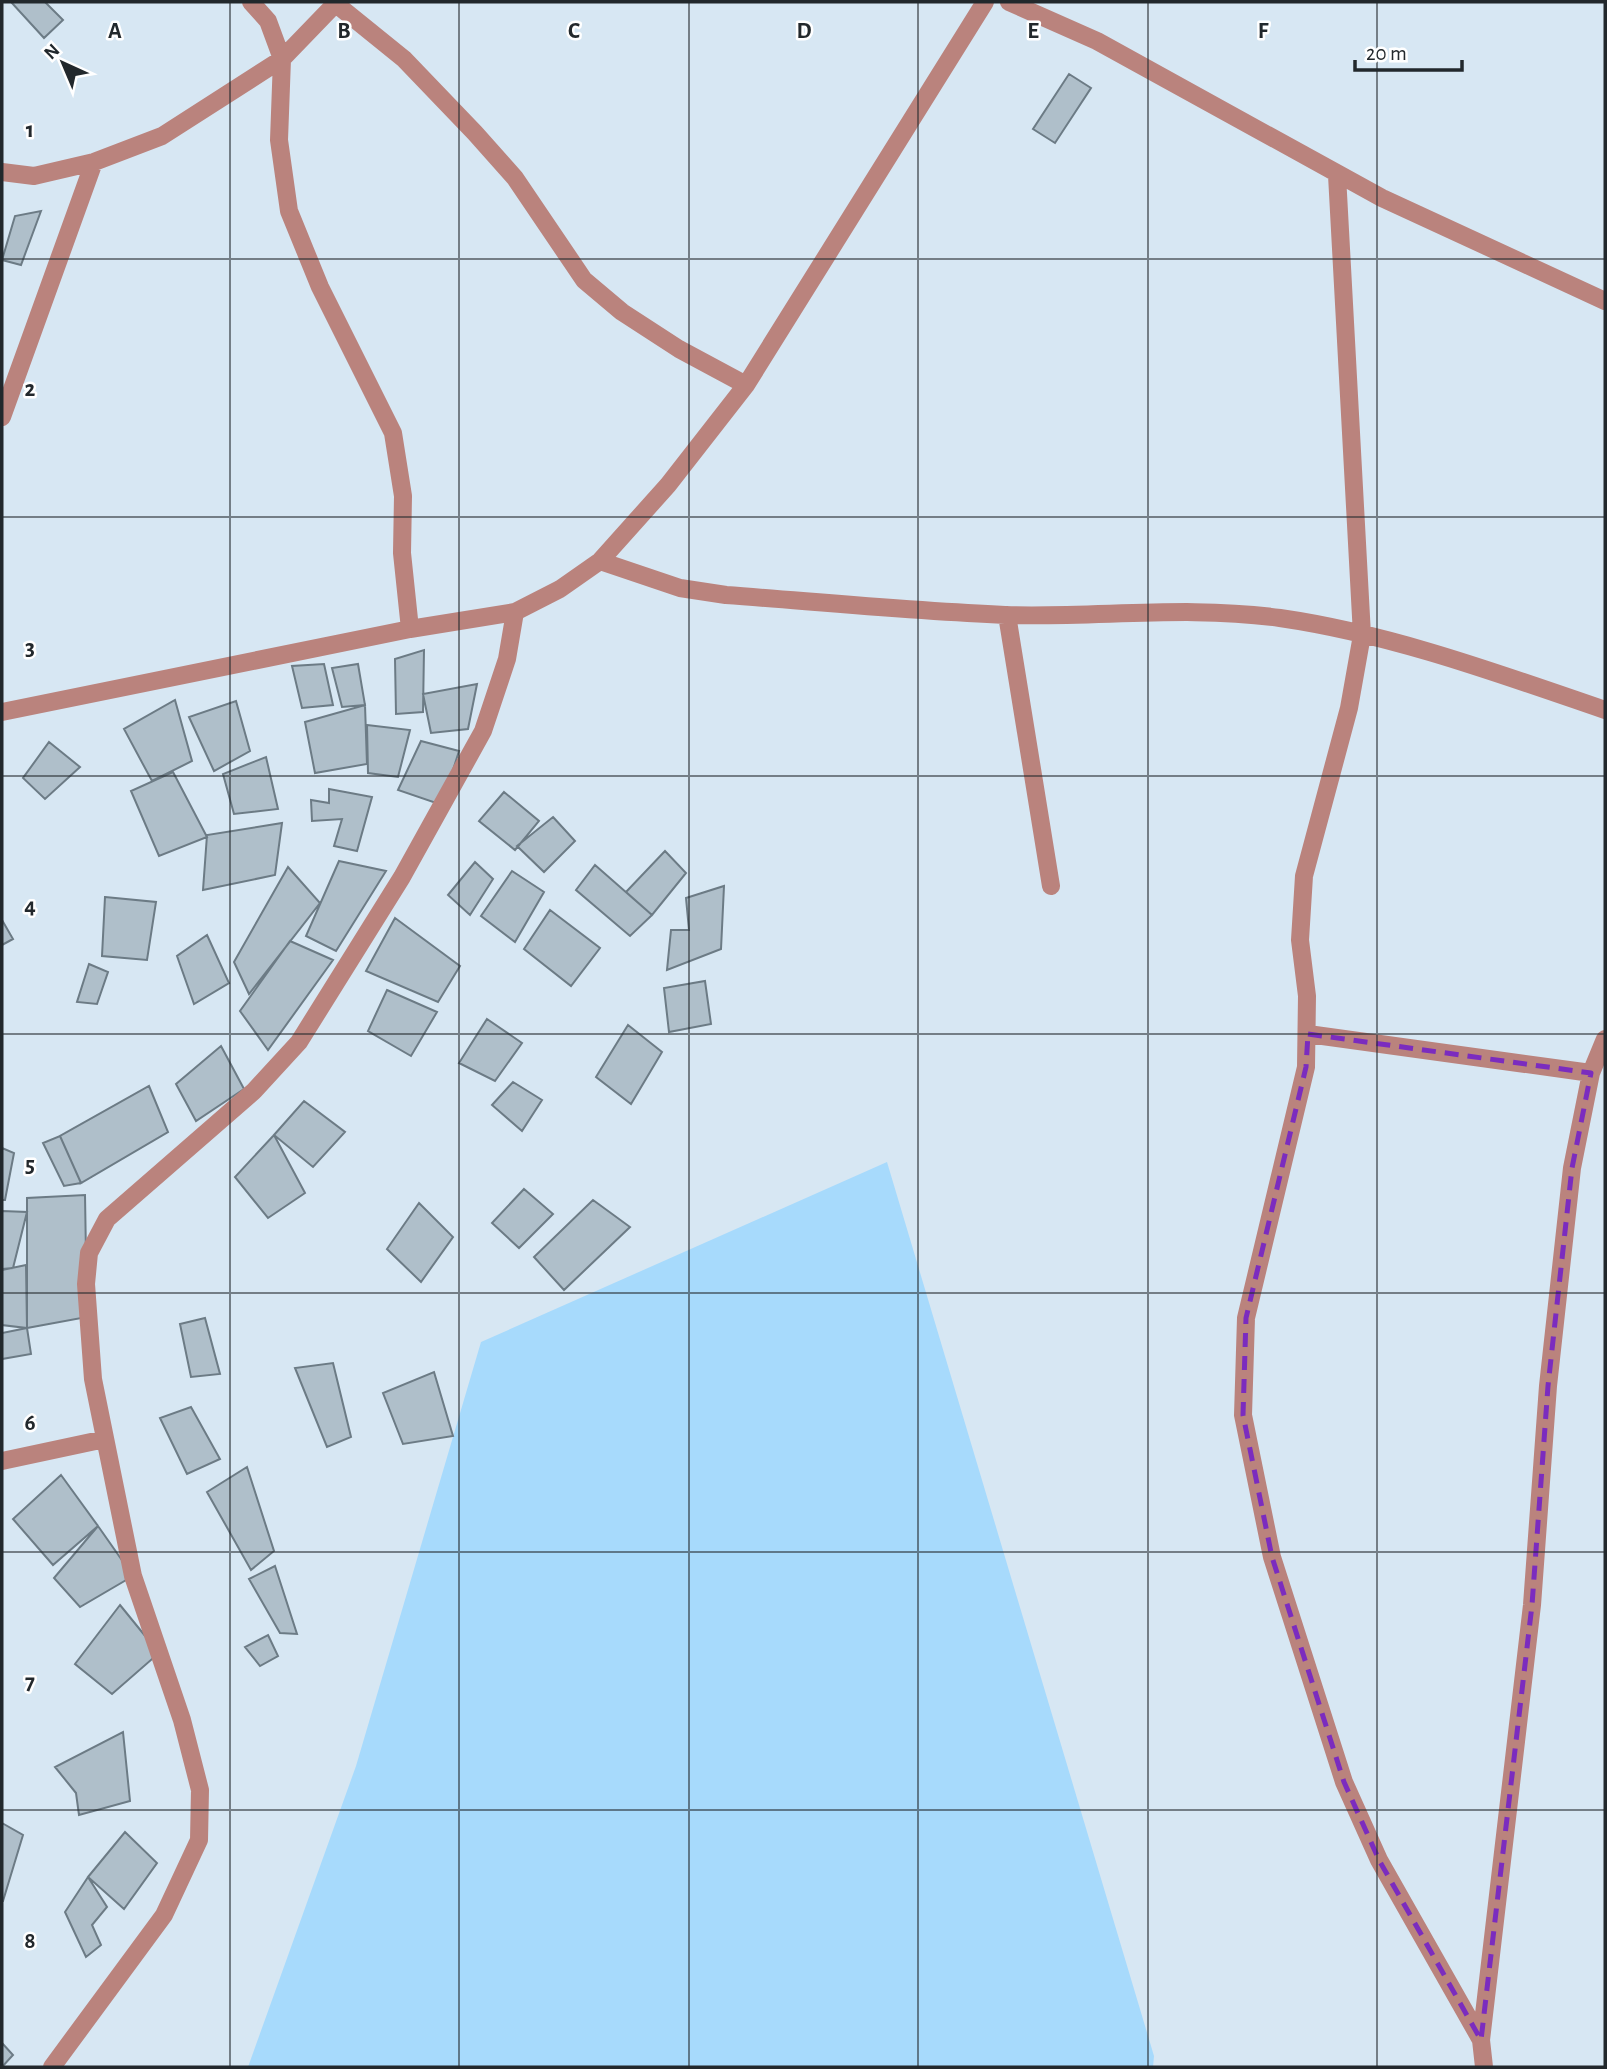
<svg xmlns="http://www.w3.org/2000/svg" width="1607" height="2069" font-family="'Alegreya Sans',sans-serif">
	<rect width="100%" height="100%" fill="#d7e7f3"/>
	<!-- green -->
	<path fill="#a7dafc" d="M887 1162 1154 2056 1153 2067H248L356 1766 481 1342Z"/>
	<!-- building -->
	<path fill="#afbfca" stroke="#6c7b85" stroke-width="2" d="M11 2H45L63 20 44 38Z
		M1069 74 1091 88 1055 143 1033 129Z
		M41 211 21 265 2 260 15 216Z
		M424 650 423 712 396 714 395 659Z
		M324 664 333 705 302 708 292 666Z
		M358 664 365 705 342 707 332 668Z
		M477 684 468 729 431 733 423 694Z
		M175 700 192 761 152 781 124 729Z
		M236 701 250 751 214 771 189 717Z
		M365 705 367 764 315 773 305 722Z
		M367 725 410 730 398 777 368 773Z
		M421 741 459 751 442 805 398 790Z
		M49 742 80 767 45 799 23 778Z
		M266 757 278 809 234 814 223 774Z
		M173 772 207 837 159 856 131 791Z
		M329 789 372 797 357 851 334 846 342 819 312 821 311 800 329 803Z
		M504 792 539 821 515 850 479 821Z
		M553 817 575 841 544 872 517 846Z
		M282 823 275 875 203 890 207 835Z
		M665 851 686 873 652 915 626 892Z
		M339 861 386 871 336 951 306 936Z
		M475 862 493 879 470 915 448 895Z
		M595 865 652 915 630 936 576 890Z
		M288 867 320 903 249 994 234 962Z
		M512 871 544 892 515 942 481 916Z
		M724 886 721 949 667 970 671 930H689L686 898Z
		M105 897 156 902 147 960 102 956Z
		M550 910 600 948 571 986 524 949Z
		M395 918 460 966 438 1002 366 971Z
		M2 920 13 939 2 945Z
		M207 935 229 983 194 1004 177 956Z
		M290 941 333 960 268 1050 240 1011Z
		M89 964 108 972 97 1004 77 1002Z
		M705 981 711 1024 669 1032 664 988Z
		M387 990 437 1012 411 1056 368 1031Z
		M487 1019 522 1043 495 1081 459 1063Z
		M628 1025 662 1052 631 1104 596 1077Z
		M221 1046 244 1089 196 1121 176 1084Z
		M513 1082 542 1100 522 1131 492 1105Z
		M149 1086 168 1132 81 1183 60 1136Z
		M304 1101 345 1132 313 1167 274 1135Z
		M274 1135 305 1193 268 1218 235 1177Z
		M60 1136 81 1183 64 1186 43 1143Z
		M2 1148 14 1153 5 1200H2Z
		M524 1189 553 1214 519 1248 492 1223Z
		M85 1195 87 1317 27 1328V1198Z
		M593 1200 630 1227 564 1290 534 1257Z
		M419 1203 453 1237 421 1282 387 1249Z
		M2 1211 27 1212 13 1268 2 1269Z
		M26 1265 27 1328 2 1325V1270Z
		M205 1318 220 1374 191 1377 180 1324Z
		M27 1328 31 1354 2 1359V1333Z
		M333 1363 351 1437 327 1447 295 1368Z
		M434 1372 453 1436 403 1444 383 1393Z
		M191 1407 220 1459 187 1474 160 1418Z
		M247 1467 274 1551 251 1570 207 1492Z
		M61 1475 98 1526 53 1565 13 1519Z
		M98 1526 133 1576 80 1607 54 1578Z
		M275 1566 297 1634 280 1633 249 1579Z
		M120 1605 159 1653 112 1694 75 1664Z
		M268 1635 278 1656 260 1666 245 1647Z
		M123 1732 130 1801 79 1815 76 1793 55 1767Z
		M2 1823 23 1835 3 1901H2Z
		M125 1832 157 1863 124 1909 88 1877Z
		M88 1877 107 1907 92 1925 101 1945 86 1957 65 1912Z
		M2 2043 13 2055 2 2067Z"/>
	<g fill="none" stroke-linecap="round" stroke-linejoin="round">
		<!-- minor -->
		<path stroke="#ba837d" stroke-width="18" d="M251 2 268 21 282 59 279 140 289 211 320 287 393 433 403 496 402 553 410 629
			M1009 2 1097 41 1382 198 1605 301
			M336 4 404 59 475 133 515 178 584 280 622 312 679 349 746 385
			M2 172 34 176 94 162 162 136 282 59 337 2
			M1337 175 1362 635 1349 708 1304 876 1300 940 1307 996 1306 1067 1246 1318 1243 1415 1272 1557 1344 1782 1379 1860 1481 2040
			M2 417 94 162
			M600 561 680 588 726 595C819 602 912 611 1005 615 1097 618 1188 605 1280 618 1391 634 1500 674 1605 710
			M1007 615 1051 886
			M2 712 410 629 515 612 560 589 600 561 668 485 746 385 985 2
			M1308 1034 1591 1073
			M2 1461 105 1439
			M52 2067 164 1915 199 1840 200 1790 182 1720 133 1576 93 1379 86 1284 89 1253 107 1219 254 1091 299 1042 402 877 483 731 507 659 515 612
			M1484 2067 1481 2040 1532 1605 1548 1386 1572 1168 1591 1073 1605 1039"/>
	</g>
	<!-- marked area -->
	<path fill="none" stroke="#7b2cbf" stroke-width="5" stroke-dasharray="14 9" stroke-linejoin="round" d="M1308 1034 1591 1073 1572 1168 1548 1386 1532 1605 1481 2040 1379 1860 1344 1782 1272 1557 1243 1415 1246 1318 1306 1067Z"/>
	<!-- grid -->
	<path fill="none" stroke="#22282c" stroke-width="2" stroke-opacity="0.55" d="M230 2V2067M459 2V2067M689 2V2067M918 2V2067M1148 2V2067M1377 2V2067M2 259H1605M2 517H1605M2 776H1605M2 1034H1605M2 1293H1605M2 1552H1605M2 1810H1605"/>
	<g font-size="23" text-anchor="middle" font-weight="bold" fill="#22282c" stroke="#fff" stroke-width="5" stroke-linejoin="round" paint-order="stroke">
		<text x="115" y="38">A</text>
		<text x="344" y="38">B</text>
		<text x="574" y="38">C</text>
		<text x="804" y="38">D</text>
		<text x="1033" y="38">E</text>
		<text x="1263" y="38">F</text>
		<text x="30" y="137">1</text>
		<text x="30" y="396">2</text>
		<text x="30" y="655">3</text>
		<text x="30" y="913">4</text>
		<text x="30" y="1172">5</text>
		<text x="30" y="1430">6</text>
		<text x="30" y="1689">7</text>
		<text x="30" y="1948">8</text>
	</g>
	<!-- border -->
	<rect width="1607" height="2069" fill="none" stroke="#22282c" stroke-width="7"/>
	<!-- north arrow -->
	<g transform="translate(63 63) rotate(316)" stroke="#ffffff" stroke-width="5" paint-order="stroke">
	<path d="M0-5L12 26L0 18L-12 26Z" fill="#22282c"/>
	<text y="-10" font-size="19" font-weight="bold" text-anchor="middle" fill="#22282c">N</text>
	</g>
	<!-- scale -->
	<path d="M1355 60v10h107v-10" fill="none" stroke="#22282c" stroke-width="3.5"/>
	<text x="1366" y="60" font-size="21" fill="#22282c" stroke="#ffffff" stroke-width="5" paint-order="stroke">20 m</text>
</svg>
